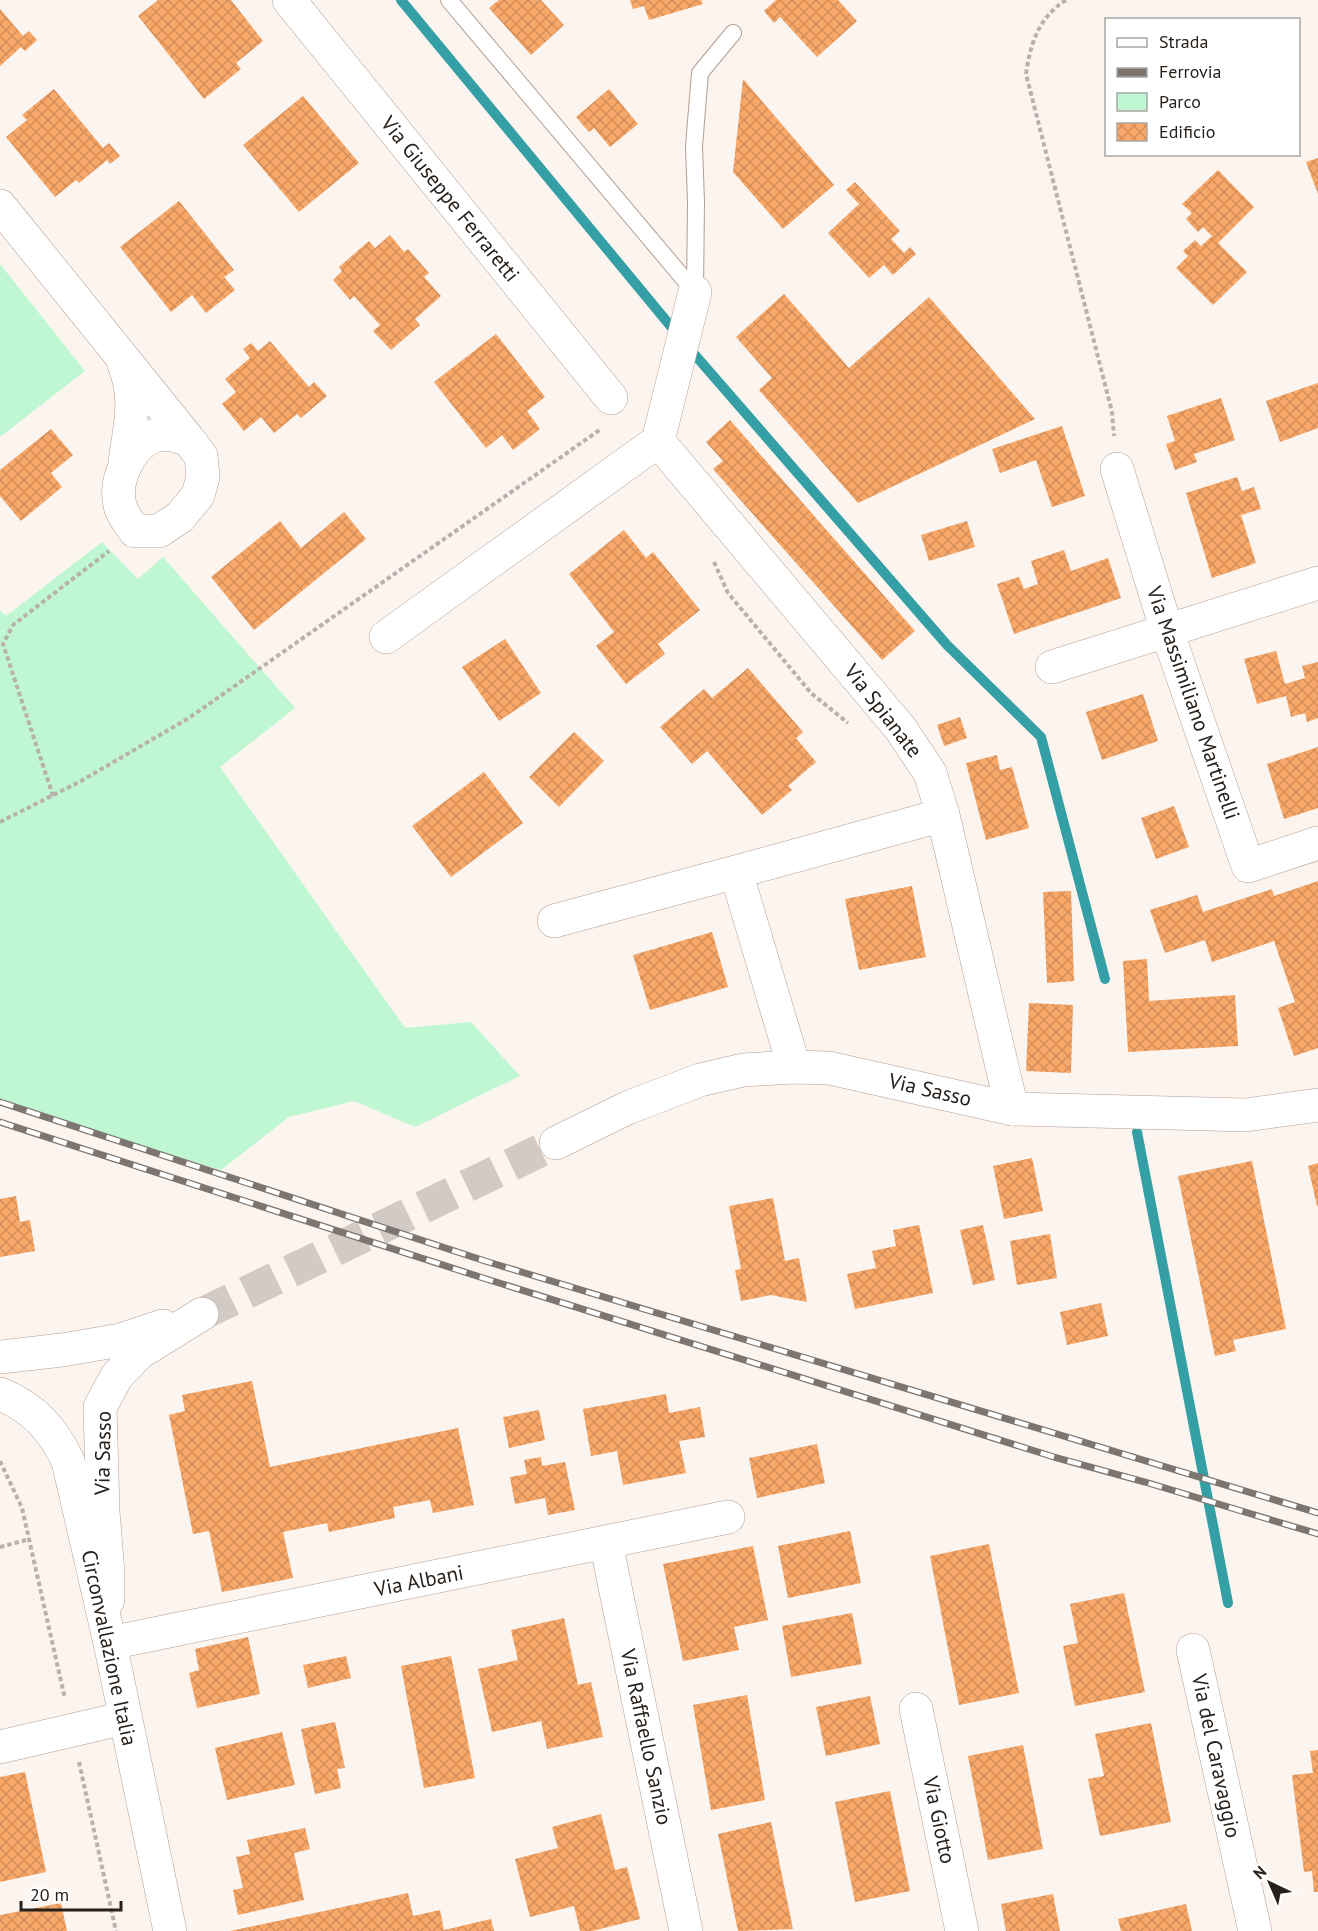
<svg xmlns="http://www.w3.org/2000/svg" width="1318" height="1931" font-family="'PT Sans',sans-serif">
	<defs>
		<pattern id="building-cross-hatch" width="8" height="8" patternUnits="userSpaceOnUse" patternTransform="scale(1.5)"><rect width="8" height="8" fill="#f7a767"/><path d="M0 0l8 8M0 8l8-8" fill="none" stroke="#d48f59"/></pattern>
	</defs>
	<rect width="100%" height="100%" fill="#fcf4ef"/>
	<!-- green -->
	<path fill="#bef7d1" d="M0 264 85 371 0 437Z
		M102 542 138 579 163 557 295 708 220 767 405 1028 471 1022 520 1076 415 1127 354 1101 289 1117 221 1170 0 1105V610L6 616Z"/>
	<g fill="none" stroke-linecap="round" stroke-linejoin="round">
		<!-- stream -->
		<path stroke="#349fa4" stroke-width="10" d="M401 0 678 335
			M688 347 947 645 1041 737 1105 979
			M1137 1132 1228 1603"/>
	</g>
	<!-- building -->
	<path fill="url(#building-cross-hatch)" d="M158 0H231L263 41 236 63 241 69 204 99 138 16Z
		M499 0H541L564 25 531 55 489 8Z
		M630 0H701L703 4 649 20 644 6 633 9Z
		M776 0H838L857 21 817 57 780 17 774 23 764 11Z
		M0 9 23 36 29 31 37 40 25 51 21 47 0 66Z
		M743 79 834 185 783 229 733 172Z
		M54 89 103 148 109 143 120 156 110 164 107 160 79 183 76 180 55 197 6 137 27 120 22 115Z
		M609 89 638 124 610 147 594 128 589 132 576 117Z
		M303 96 359 163 299 212 243 145Z
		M1318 158V194L1306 162Z
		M1218 170 1254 207 1218 243 1247 272 1213 305 1176 268 1188 256 1183 251 1195 240 1201 246 1212 236 1203 227 1198 232 1186 219 1192 213 1182 204Z
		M855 182 900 231 891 239 904 253 910 247 916 254 893 275 884 265 869 278 828 233 859 204 846 190Z
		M179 201 234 270 224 277 235 290 206 313 192 295 171 312 120 247Z
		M390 235 404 252 408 249 429 273 424 277 441 296 415 319 420 325 391 350 373 331 380 325 354 296 350 300 333 280 342 271 339 267 369 241 375 248Z
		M784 294 849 368 929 297 1035 419 858 503 759 390 772 378 736 337Z
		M496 334 545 397 527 411 540 429 513 450 502 435 486 448 434 382Z
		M270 341 309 387 314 382 327 396 301 418 297 414 274 433 261 417 244 431 222 404 236 392 225 379 250 358 243 349 251 343 258 351Z
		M1318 383V428L1280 442 1266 401Z
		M1221 398 1235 440 1194 454 1197 462 1175 470 1166 444 1175 441 1167 416Z
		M730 420 915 631 882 660 713 469 723 461 706 442Z
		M1062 426 1085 496 1052 507 1036 460 1000 473 992 449Z
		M51 429 73 455 51 473 62 487 21 521 0 496V470Z
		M1237 477 1242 491 1254 487 1261 509 1241 515 1256 563 1212 578 1186 493Z
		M344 512 366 539 254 630 211 577 280 521 301 548Z
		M967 521 975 547 929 561 921 535Z
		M624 530 646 558 653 552 700 610 658 644 665 654 626 684 596 646 614 632 569 574Z
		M1064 550 1071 571 1108 558 1121 598 1014 634 997 584 1019 577 1024 589 1038 584 1031 561Z
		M505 639 541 693 499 721 462 667Z
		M1276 651 1285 684 1305 678 1302 666 1318 662V718L1307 722 1305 713 1291 717 1286 696 1257 704 1244 659Z
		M748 668 803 732 796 738 816 762 788 786 792 790 762 815 707 751 692 764 660 727 704 689 712 698Z
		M1143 694 1158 741 1102 760 1086 712Z
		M960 717 967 738 944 746 937 725Z
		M574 732 604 761 559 807 529 777Z
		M1318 747V808L1284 819 1267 764Z
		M997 755 1000 770 1012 767 1029 828 986 840 966 763Z
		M484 772 523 823 451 877 412 826Z
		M1174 806 1189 847 1156 859 1141 818Z
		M1318 881V1048L1294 1056 1278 1008 1295 1002 1274 941 1212 962 1205 940 1165 953 1150 910 1197 895 1203 912 1272 889 1274 896Z
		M912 886 926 957 859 970 845 899Z
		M1071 891 1074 981 1047 983 1043 892Z
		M712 932 728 987 650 1010 633 955Z
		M1147 959 1149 1001 1235 995 1238 1046 1128 1052 1123 961Z
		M1029 1003 1073 1005 1071 1073 1026 1071Z
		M1032 1158 1043 1211 1004 1219 993 1166Z
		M1252 1161 1286 1329 1233 1340 1236 1351 1215 1356 1178 1176Z
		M1318 1163V1206H1317L1308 1166Z
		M16 1196 20 1222 30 1220 35 1251 0 1257V1199Z
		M773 1198 785 1261 799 1258 807 1302 771 1295 741 1301 735 1270 741 1269 729 1206Z
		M919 1225 933 1293 855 1309 847 1274 876 1268 872 1251 896 1246 893 1230Z
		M983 1225 995 1280 973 1285 960 1230Z
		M1050 1234 1057 1278 1017 1285 1010 1241Z
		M1101 1303 1108 1336 1067 1345 1060 1312Z
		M252 1381 270 1467 458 1428 474 1505 433 1513 430 1500 393 1507 395 1518 329 1532 327 1523 283 1532 293 1578 222 1592 209 1531 193 1534 169 1415 185 1411 182 1395Z
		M666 1394 669 1413 700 1407 705 1437 679 1441 686 1473 623 1485 617 1451 591 1456 583 1409Z
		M539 1410 545 1440 509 1448 503 1417Z
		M817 1444 825 1483 757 1498 749 1458Z
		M541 1457 542 1466 565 1462 575 1510 548 1515 545 1498 515 1504 510 1477 527 1474 524 1460Z
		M850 1531 861 1583 788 1598 778 1546Z
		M989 1544 1019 1693 959 1705 930 1556Z
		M753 1546 768 1620 734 1627 739 1650 683 1661 663 1564Z
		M1124 1593 1145 1692 1075 1706 1063 1646 1078 1643 1070 1604Z
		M852 1613 862 1664 791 1677 782 1626Z
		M564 1618 578 1685 591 1682 603 1737 547 1749 541 1721 492 1732 478 1669 518 1660 511 1630Z
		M248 1637 260 1694 197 1708 189 1673 199 1670 195 1649Z
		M346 1656 351 1678 308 1688 303 1665Z
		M451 1656 475 1778 424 1788 401 1666Z
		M747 1695 765 1800 711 1810 693 1705Z
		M870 1696 880 1744 826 1756 816 1707Z
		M335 1722 345 1768 337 1769 341 1788 315 1794 301 1729Z
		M1151 1723 1171 1822 1100 1836 1088 1779 1104 1776 1095 1734Z
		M282 1732 295 1785 227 1800 215 1748Z
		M1023 1745 1043 1849 988 1860 968 1756Z
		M1318 1750V1892H1314L1312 1871 1304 1872 1292 1775 1313 1773 1310 1751Z
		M25 1772 46 1872 0 1882V1777Z
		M890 1791 910 1891 855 1902 835 1802Z
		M601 1814 615 1870 627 1867 640 1919 592 1931H580L574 1906 530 1917 515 1859 558 1848 552 1827Z
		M771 1822 793 1929 738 1931 718 1834Z
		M305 1828 310 1849 294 1853 304 1900 238 1915 233 1890 243 1888 236 1857 250 1854 247 1840Z
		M408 1893 413 1916 440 1910 444 1930 491 1919 494 1931H230Z
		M1053 1894 1060 1931H1006L1001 1904Z
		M61 1903 67 1931H0V1915Z
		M1186 1904 1192 1931H1121L1118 1919Z"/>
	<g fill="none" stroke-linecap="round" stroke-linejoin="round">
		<!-- tertiary-tunnel -->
		<path stroke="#d1cac5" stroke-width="33" stroke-dasharray="33 16" stroke-linecap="butt" d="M202 1314 556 1143"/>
		<!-- service casing -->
		<g stroke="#b19e93" stroke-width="18">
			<path id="service" d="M449 0 695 292
				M695 292 696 202 694 146 700 73 733 33"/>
		</g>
		<!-- minor casing -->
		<g stroke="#b19e93" stroke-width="34">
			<path id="minor" d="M289 0 611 398
				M0 206 189 440
				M124 364C138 401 130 424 125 462
				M172 435 189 440 201 456 203 477 198 495 180 517 159 531H135C131 525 125 518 122 511 111 486 128 446 154 436 159 434 167 435 172 435Z
				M658 441 900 728 930 773 943 815 1012 1109
				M1117 469 1167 631 1248 866 1318 843
				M386 637 658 441 695 292
				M1052 667 1318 583
				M554 921 736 872
				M794 1067 736 872 943 815
				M606 1543 686 1931
				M110 1643 728 1517
				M1193 1650 1255 1931
				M916 1709 962 1931
				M0 1747 125 1718"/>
		</g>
		<!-- tertiary casing -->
		<g stroke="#b19e93" stroke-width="34">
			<path id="tertiary" d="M556 1143 627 1108 700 1080 743 1070 794 1067 829 1068 1012 1109 1246 1115 1318 1105
				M0 1357 62 1350 121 1340 163 1326
				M108 1600V1573L103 1511 100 1407 117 1376 139 1353 202 1314"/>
		</g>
		<!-- secondary casing -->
		<g stroke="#b19e93" stroke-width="34">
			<path id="secondary" d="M0 1394C33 1407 53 1429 68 1461L110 1643 170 1931"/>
		</g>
		<!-- path -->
		<path stroke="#b8b1ac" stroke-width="4" stroke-dasharray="4.5 3" stroke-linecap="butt" d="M1066 0C1039 17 1030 44 1026 74L1112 412 1114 436
			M714 562 728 593 811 693 848 723
			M53 796 3 644 13 625 109 551
			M0 822 81 781 189 718 601 429
			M0 1461 22 1508 65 1699
			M0 1547 30 1539
			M79 1762 116 1931"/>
		<!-- service -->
		<use href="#service" stroke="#fff" stroke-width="16"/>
		<!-- minor -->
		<use href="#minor" stroke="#fff" stroke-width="33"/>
		<!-- tertiary -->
		<use href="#tertiary" stroke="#fff" stroke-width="33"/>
		<!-- secondary -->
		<use href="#secondary" stroke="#fff" stroke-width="33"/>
		<!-- rail casing -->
		<g stroke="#7d7570" stroke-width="7">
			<path id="rail" d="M0 1102 485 1261 1318 1513
				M0 1122 480 1277 1054 1457 1145 1482 1318 1534"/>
		</g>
		<!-- rail -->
		<use href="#rail" stroke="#fff" stroke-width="4.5" stroke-dasharray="14" stroke-linecap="butt"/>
	</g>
	<g text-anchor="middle" stroke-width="4.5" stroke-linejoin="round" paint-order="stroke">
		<!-- street labels -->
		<g font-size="21" fill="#27201b" stroke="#fff">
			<text transform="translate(450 199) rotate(51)" y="7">Via Giuseppe Ferraretti</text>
			<text transform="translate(1193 703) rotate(71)" y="7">Via Massimiliano Martinelli</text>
			<text transform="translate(883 711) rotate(52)" y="7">Via Spianate</text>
			<text transform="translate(930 1090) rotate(13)" y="7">Via Sasso</text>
			<text transform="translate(103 1453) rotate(-89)" y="7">Via Sasso</text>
			<text transform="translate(419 1581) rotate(-11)" y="7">Via Albani</text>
			<text transform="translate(109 1648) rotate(78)" y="7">Circonvallazione Italia</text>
			<text transform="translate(646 1737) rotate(78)" y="7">Via Raffaello Sanzio</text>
			<text transform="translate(1216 1756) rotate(78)" y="7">Via del Caravaggio</text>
			<text transform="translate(939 1820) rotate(78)" y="7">Via Giotto</text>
		</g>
	</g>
	<!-- legend -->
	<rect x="1105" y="18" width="195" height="138" fill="#ffffff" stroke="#a9a6a4" stroke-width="1.5"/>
	<rect x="1117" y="38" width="30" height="9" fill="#ffffff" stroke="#a9a6a4" stroke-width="1.5"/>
	<text x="1159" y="48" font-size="18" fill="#27201b">Strada</text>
	<rect x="1117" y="68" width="30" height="9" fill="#7d7570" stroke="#a9a6a4" stroke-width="1.5"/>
	<text x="1159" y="78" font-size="18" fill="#27201b">Ferrovia</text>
	<rect x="1117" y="93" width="30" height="18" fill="#bef7d1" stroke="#a9a6a4" stroke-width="1.5"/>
	<text x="1159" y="108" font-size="18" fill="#27201b">Parco</text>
	<rect x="1117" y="123" width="30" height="18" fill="url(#building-cross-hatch)" stroke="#a9a6a4" stroke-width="1.5"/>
	<text x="1159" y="138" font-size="18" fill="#27201b">Edificio</text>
	<!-- north arrow -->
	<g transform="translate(1270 1883) rotate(316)" stroke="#ffffff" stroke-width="4.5" paint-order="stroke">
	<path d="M0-4.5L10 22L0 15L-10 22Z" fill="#27201b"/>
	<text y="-9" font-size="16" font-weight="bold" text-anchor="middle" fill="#27201b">N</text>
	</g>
	<!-- scale -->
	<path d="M21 1901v9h100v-9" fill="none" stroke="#27201b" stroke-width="3"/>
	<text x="30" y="1901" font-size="18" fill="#27201b" stroke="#ffffff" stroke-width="4.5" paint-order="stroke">20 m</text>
</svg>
